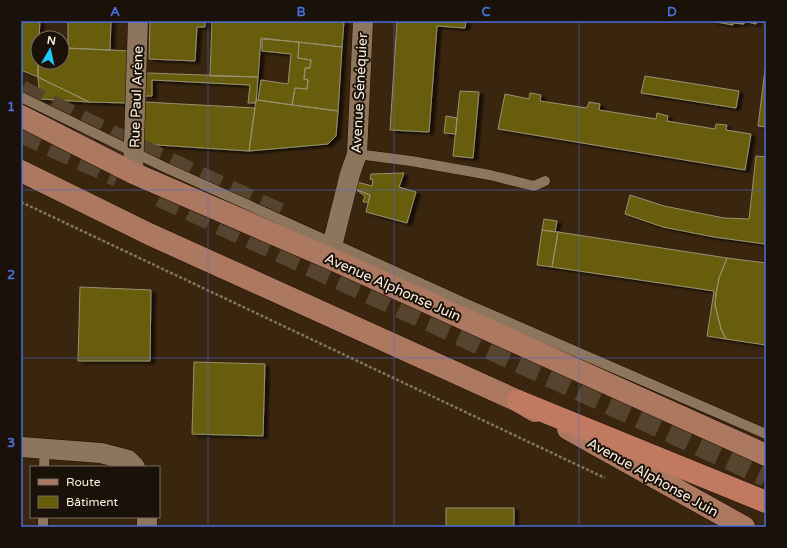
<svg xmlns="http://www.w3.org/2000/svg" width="787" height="548" font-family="'Varela Round',sans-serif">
	<defs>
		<filter id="shadow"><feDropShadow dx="4.5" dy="2.5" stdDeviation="1" flood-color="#0009"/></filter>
	</defs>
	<rect width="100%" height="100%" fill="#3a260f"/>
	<!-- building -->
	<path fill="#675c08" stroke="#979271" filter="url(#shadow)" d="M21 21H40L39 38H38V77L21 70Z
		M68 21H111L110 50 68 48Z
		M150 21H205V27H197L195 61 149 59Z
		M212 21H344L342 47 261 38 258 77 210 76Z
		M397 21H466L465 28 437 26 429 132 390 130Z
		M711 21H757L756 24 744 21V24L733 23V25Z
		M262 39 299 42 298 58 311 60 310 68H305L304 79 308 80 307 89 295 88 292 105 258 100 261 80 288 84 291 54 262 51Z
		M299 42 342 47 338 111 292 105 295 88 307 89 308 80 304 79 305 68H310L311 60 298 58Z
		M62 48 132 51 127 103 89 102 38 77V62H62Z
		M766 62V127L758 126Z
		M148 73 258 77 256 103H248L250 85 152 80V96H143L145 76Z
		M645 76 739 91 736 108 641 93Z
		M38 77 89 102 40 99Z
		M460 91 479 92 473 158 453 156Z
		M530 93 541 95 540 101 587 108 589 102 600 104 599 110 656 119 657 113 668 116 667 121 715 129 716 124 727 125 726 130 751 134 745 170 498 129 505 94 529 99Z
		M256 100 338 111 336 136 328 144 249 151Z
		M144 102 255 108 249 151 142 144Z
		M446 116 457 118 456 134 444 133Z
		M756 156 766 157 765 244 714 237 663 227 625 214 630 195 664 206 724 218 749 219Z
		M404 173 399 187 416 192 407 223 366 212 370 195 355 189 357 182 372 186 373 180 370 179 371 174Z
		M355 189 370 195 368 202H363L365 196Z
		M544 219 557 221 555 232 542 230Z
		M542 230 558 232 552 267 537 265Z
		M558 232 727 258 719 278 716 294 715 305 721 329 726 339 707 336 714 291 552 267Z
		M727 258 766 263V345L726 339 721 329 715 305 716 294 719 278Z
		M80 287 151 290 150 361H78Z
		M194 362 265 364 263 436 192 434Z
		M446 508H514V527H446Z"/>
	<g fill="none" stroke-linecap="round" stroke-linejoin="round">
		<!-- highway-tunnel -->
		<path stroke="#57442f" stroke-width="22" stroke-dasharray="22 11" stroke-linecap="butt" d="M21 91 132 146 284 216
			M21 132 118 176
			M160 196 766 476"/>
		<!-- lane casing -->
		<g stroke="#200f00" stroke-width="11">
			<path id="lane" d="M21 97 162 166 469 305 766 434
				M357 154 411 161 490 175 534 186 545 181
				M44 467 45 448
				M43 527V517"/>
		</g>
		<!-- street casing -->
		<g stroke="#200f00" stroke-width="21">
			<path id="street" d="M133 173 138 21
				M329 258 350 174 357 154 363 21
				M21 447 101 453 128 460 135 467
				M147 527V517"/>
		</g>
		<!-- primary casing -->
		<g stroke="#200f00" stroke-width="23">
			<path id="primary" d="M21 116 133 173 329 258 766 455
				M21 171 149 234 518 401 535 411
				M568 429 744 527"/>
		</g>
		<!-- highway casing -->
		<g stroke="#200f00" stroke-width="23">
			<path id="highway" d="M518 401 766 502"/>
		</g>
		<!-- path -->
		<path stroke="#857460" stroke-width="2.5" stroke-dasharray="3 2" stroke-linecap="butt" d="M21 202 605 478"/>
		<!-- lane -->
		<use href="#lane" stroke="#8d765d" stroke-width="10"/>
		<!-- street -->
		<use href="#street" stroke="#8d765d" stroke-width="20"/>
		<!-- primary -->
		<use href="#primary" stroke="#ad7860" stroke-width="22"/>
		<!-- highway -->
		<use href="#highway" stroke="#c27962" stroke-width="22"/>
	</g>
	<!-- grid -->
	<path fill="none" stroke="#4a6eda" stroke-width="1" stroke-opacity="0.55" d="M208 21V527M394 21V527M579 21V527M21 190H766M21 358H766"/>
	<g text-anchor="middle" stroke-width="4" stroke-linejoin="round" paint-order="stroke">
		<!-- street labels -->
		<g font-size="14" fill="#fdf0e2" stroke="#1a1108">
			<text transform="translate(359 93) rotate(-87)" y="5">Avenue Sénéquier</text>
			<text transform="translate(136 97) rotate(-88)" y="5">Rue Paul Arène</text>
			<text transform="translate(393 287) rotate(24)" y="5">Avenue Alphonse Juin</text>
			<text transform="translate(653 477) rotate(29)" y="5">Avenue Alphonse Juin</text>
		</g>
	</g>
	<!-- border -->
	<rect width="787" height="548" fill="none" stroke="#1a1108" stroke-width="44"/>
	<!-- legend -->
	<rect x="30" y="466" width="130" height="52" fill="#1a1108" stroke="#756a5f"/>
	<rect x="38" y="479" width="20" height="6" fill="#ad7860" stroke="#756a5f"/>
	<text x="66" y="486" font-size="12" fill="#fdf0e2">Route</text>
	<rect x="38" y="496" width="20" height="12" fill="#675c08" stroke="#756a5f"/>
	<text x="66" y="506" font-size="12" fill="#fdf0e2">Bâtiment</text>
	<!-- north arrow -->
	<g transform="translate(50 50) rotate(9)"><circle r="19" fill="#1a1108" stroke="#756a5f"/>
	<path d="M0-3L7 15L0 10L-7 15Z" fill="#1dc9fd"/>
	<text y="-6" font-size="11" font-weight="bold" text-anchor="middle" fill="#fdf0e2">N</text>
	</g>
	<rect x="22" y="22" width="743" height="504" fill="none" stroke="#4a6eda" stroke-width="1.5"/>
	<g font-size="13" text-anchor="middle" font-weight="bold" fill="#4a6eda">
		<text x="115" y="16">A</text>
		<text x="301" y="16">B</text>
		<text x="486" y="16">C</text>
		<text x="672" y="16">D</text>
		<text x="11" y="111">1</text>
		<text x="11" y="279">2</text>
		<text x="11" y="447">3</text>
	</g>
</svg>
